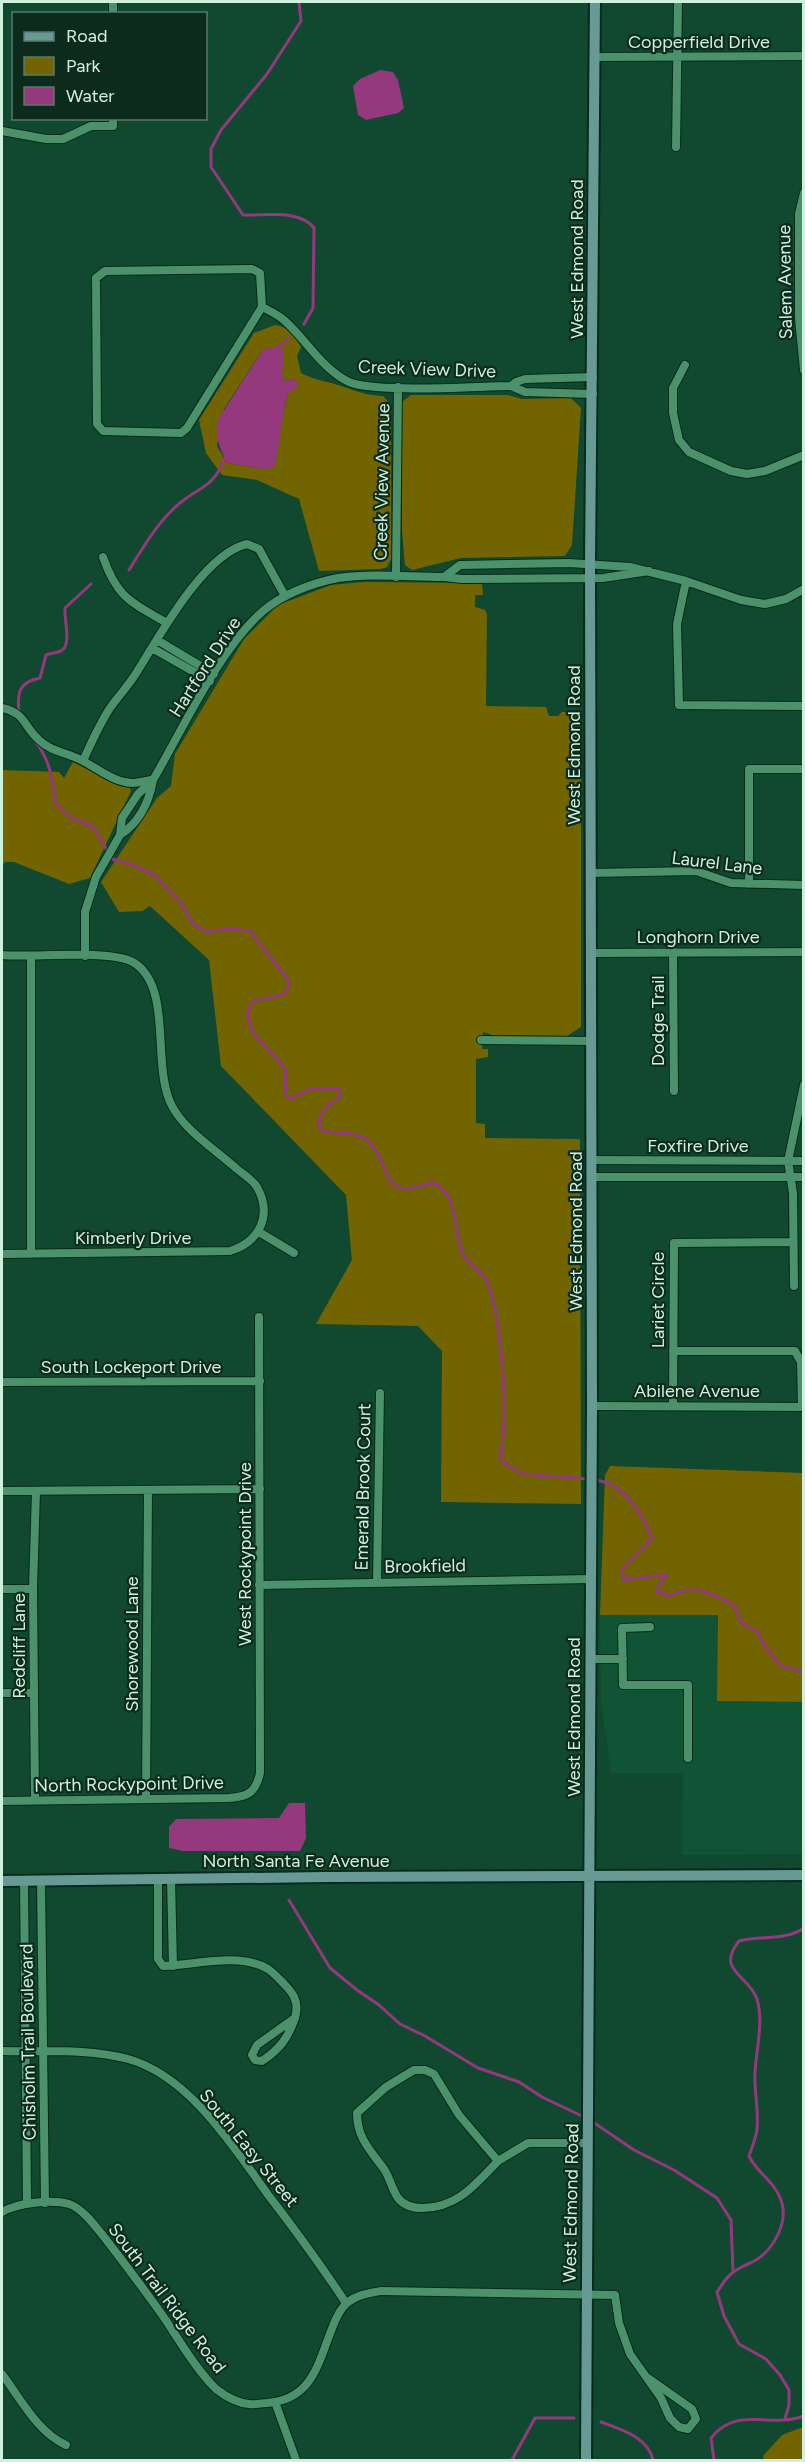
<svg xmlns="http://www.w3.org/2000/svg" width="805" height="2462" font-family="Figtree,sans-serif">
	<rect width="100%" height="100%" fill="#10492f"/>
	<!-- built -->
	<path fill="#115335" d="M600 1615H718L717 1701 803 1702V1854L682 1855 683 1773H611L601 1700Z"/>
	<!-- green -->
	<path fill="#736402" fill-rule="evenodd" d="M275 325C287 326 295 336 301 347L297 356 301 373C309 377 315 379 323 381 346 386 359 395 383 396L391 405V559L387 567 381 569 319 571 299 499 257 480 222 475 206 453 199 420 254 333ZM273 347 282 348 281 370 283 381 294 379 288 393 281 424 263 469 227 463 217 446 224 409 258 357 263 350Z
		M411 395H508L522 399 571 398 581 408 572 545 565 556 461 558 412 570 405 565 402 531V402Z
		M363 582 482 583 483 595H475V607L485 610 487 614 486 706 546 707 549 716H558L562 712H579L581 716V1027L567 1036 492 1035 483 1032 482 1049H488V1057L476 1059V1123L485 1124V1138L580 1139 581 1504 441 1502 442 1351 418 1326 316 1324 352 1260 346 1195 221 1066 209 960 150 906 142 911 119 912 101 882 157 798 171 786 175 754 244 639 278 605 331 585Z
		M73 762 118 785 130 788 131 791 90 878 69 884 14 862H5L2 866V770L59 772 64 778Z
		M610 1466 803 1473V1702L717 1701 718 1615H600L605 1475Z
		M803 2427V2460H764L763 2456 782 2435Z"/>
	<!-- water -->
	<path fill="#95397e" d="M380 70 393 72 398 80 404 108 398 113 366 120 358 115 353 86 360 79Z
		M273 347 282 348C285 359 281 370 283 381L294 379 298 382 296 389 288 393C281 418 281 443 274 468L263 469 227 463C219 445 214 438 219 418L258 357 263 350Z
		M289 1803H305L306 1838 300 1851H183L169 1848V1827L176 1819 279 1818Z"/>
	<g fill="none" stroke-linecap="round" stroke-linejoin="round">
		<!-- stream -->
		<path stroke="#95397e" stroke-width="3" d="M299 2 301 21 267 74 221 130 211 149V167L243 215C265 216 300 209 314 228L313 308 304 324
			M277 348 289 339
			M129 570C144 546 158 521 180 503 202 485 212 489 225 458
			M19 712C17 692 19 682 40 678L46 655C50 653 56 653 61 651 72 646 64 620 65 608L91 584
			M35 741C50 759 53 782 56 804L71 818 88 824 96 831 112 859 130 864 153 874 182 904 193 924 207 932 229 929 250 931 287 978 289 984 285 994 254 1001 247 1013 253 1033 285 1068 286 1096 291 1099 310 1089H339L341 1095C331 1105 315 1112 320 1129 330 1136 349 1130 364 1138 386 1151 383 1190 406 1189 414 1189 424 1184 433 1183 461 1195 452 1233 464 1256 470 1266 484 1272 488 1283 500 1314 505 1386 504 1420 504 1434 501 1447 501 1461L523 1474 588 1479
			M595 1480C624 1483 643 1514 652 1539L622 1569 624 1580 666 1575 656 1591 669 1596C697 1583 708 1593 734 1605L742 1623 759 1633 764 1645 781 1666 804 1672
			M289 1900 330 1968 357 1990 379 2005 400 2024 425 2036 478 2068 519 2082 542 2097 584 2117
			M590 2120 634 2150 674 2170 717 2198 731 2220 733 2272
			M785 2419 789 2405V2390L780 2375 766 2359 739 2344 724 2316 717 2292C722 2285 725 2279 731 2274 739 2267 747 2265 756 2260 774 2249 789 2221 781 2200 775 2182 757 2173 749 2156 752 2147 756 2138 757 2129 759 2110 754 2092 755 2073 756 2049 764 2023 757 1999 749 1975 715 1971 739 1941 760 1935 786 1941 804 1928
			M601 2422C620 2429 648 2437 653 2460
			M512 2460 535 2418H574
			M714 2460 711 2438C737 2405 770 2429 804 2416"/>
		<!-- minor casing -->
		<g stroke="#052c1a" stroke-width="10">
			<path id="minor" d="M113 2V14
				M595 57 804 56
				M2 131 46 139H63L91 126H113V118
				M676 147 678 2
				M804 193 799 214V318L804 370
				M252 269 260 273 262 307 187 428 181 433 103 431 97 424 96 278 105 271Z
				M262 307C270 311 279 315 285 321 307 341 321 367 347 381 371 394 479 386 511 386L525 392 593 394
				M685 365 673 388V413L679 440 689 452 731 471 747 474 765 471 804 455
				M511 386 516 382 525 379 593 377
				M103 557C117 598 132 603 167 623
				M649 571 603 578 462 579 444 577 460 565 569 563 630 567 686 581 741 600 765 604 786 599 804 589
				M396 577 398 387
				M686 581 677 624 679 705 804 706
				M157 640 214 674
				M152 648 210 681
				M2 708C26 713 23 726 39 740 50 751 67 753 81 760 97 768 113 782 132 783 138 783 145 781 151 780
				M83 761C91 743 99 725 110 708 118 697 127 687 135 675 158 639 203 554 247 544L259 549 285 596
				M120 835C140 822 149 803 153 780
				M591 873 696 871 731 883 804 885
				M749 884V769H804
				M673 952 674 1091
				M592 953 804 952
				M2 955C32 958 115 948 136 964 173 991 151 1066 172 1106 185 1131 216 1150 237 1169 243 1174 253 1180 257 1187 273 1216 259 1242 230 1251L2 1254
				M85 956V912L96 877 120 835 122 818 138 794 153 780C183 729 219 649 263 611 283 594 312 583 338 578 372 573 409 577 444 577
				M31 957V1254
				M481 1040 592 1041
				M593 1160 804 1161
				M593 1177H804
				M259 1232 294 1253
				M794 1286 793 1193 788 1161 804 1085
				M2 1382 260 1381
				M592 1406 802 1407 801 1362 795 1351H673
				M673 1406 674 1243 793 1242
				M2 1491 260 1489
				M377 1581 380 1393
				M259 1585 590 1579
				M2 1589H33
				M650 1627 622 1628 623 1685H688V1758
				M590 1659H623
				M2 1693H34
				M146 1798 148 1490
				M35 1800 33 1589 36 1491
				M2 1801 229 1798C248 1797 256 1792 260 1773L259 1317
				M158 1878V1959L163 1966C194 1965 240 1952 268 1969 274 1973 280 1980 285 1985 295 1995 299 2004 295 2018L257 2045 252 2055 255 2060 262 2061C280 2049 288 2038 295 2018
				M171 1878 173 1966
				M24 1881 27 2204
				M41 1881 45 2203
				M2 2051C43 2052 88 2048 128 2059 190 2076 234 2148 269 2196 296 2231 322 2267 346 2303
				M414 2070H425L434 2074 459 2115 498 2161C476 2184 457 2208 423 2208 414 2208 404 2206 398 2198 392 2190 390 2178 384 2169 370 2150 357 2138 357 2113L386 2087Z
				M498 2161 528 2143H588
				M2 2212C17 2203 51 2199 69 2204 84 2209 98 2230 108 2242 127 2267 147 2293 165 2319 181 2343 196 2369 216 2389 225 2396 237 2403 249 2404 255 2405 261 2403 267 2403 314 2399 318 2362 333 2326 336 2318 340 2309 347 2303 356 2295 369 2293 381 2291L615 2295 619 2323 630 2354 661 2398 670 2418 679 2427 688 2429 696 2419 692 2409 648 2378
				M2 2374C20 2398 38 2433 66 2445
				M275 2402 296 2460"/>
		</g>
		<!-- secondary casing -->
		<g stroke="#052c1a" stroke-width="14">
			<path id="secondary" d="M2 1881 326 1877 804 1875
				M586 2460 592 1406 590 564 595 2"/>
		</g>
		<!-- minor -->
		<use href="#minor" stroke="#4b916c" stroke-width="8"/>
		<!-- secondary -->
		<use href="#secondary" stroke="#679a94" stroke-width="10"/>
	</g>
	<g text-anchor="middle" stroke-width="4.5" stroke-linejoin="round" paint-order="stroke">
		<!-- street labels -->
		<g font-size="18" fill="#cef1dc" stroke="#0d2b1c">
			<text x="699" y="48">Copperfield Drive</text>
			<text transform="translate(577 259) rotate(-90)" y="6">West Edmond Road</text>
			<text transform="translate(785 282) rotate(-91)" y="6">Salem Avenue</text>
			<text transform="translate(427 369) rotate(2)" y="6">Creek View Drive</text>
			<text transform="translate(382 482) rotate(-89)" y="6">Creek View Avenue</text>
			<text transform="translate(205 667) rotate(-57)" y="6">Hartford Drive</text>
			<text transform="translate(574 745) rotate(-90)" y="6">West Edmond Road</text>
			<text transform="translate(717 863) rotate(7)" y="6">Laurel Lane</text>
			<text x="698" y="943">Longhorn Drive</text>
			<text transform="translate(658 1021) rotate(-90)" y="6">Dodge Trail</text>
			<text x="698" y="1152">Foxfire Drive</text>
			<text transform="translate(576 1231) rotate(-90)" y="6">West Edmond Road</text>
			<text x="133" y="1244">Kimberly Drive</text>
			<text transform="translate(658 1300) rotate(-90)" y="6">Lariet Circle</text>
			<text x="131" y="1373">South Lockeport Drive</text>
			<text x="697" y="1397">Abilene Avenue</text>
			<text transform="translate(363 1487) rotate(-89)" y="6">Emerald Brook Court</text>
			<text transform="translate(245 1554) rotate(-90)" y="6">West Rockypoint Drive</text>
			<text transform="translate(425 1566) rotate(-1)" y="6">Brookfield</text>
			<text transform="translate(132 1644) rotate(-90)" y="6">Shorewood Lane</text>
			<text transform="translate(19 1646) rotate(-90)" y="6">Redcliff Lane</text>
			<text transform="translate(574 1717) rotate(-90)" y="6">West Edmond Road</text>
			<text transform="translate(129 1784) rotate(-1)" y="6">North Rockypoint Drive</text>
			<text x="296" y="1867">North Santa Fe Avenue</text>
			<text transform="translate(28 2042) rotate(-91)" y="6">Chisholm Trail Boulevard</text>
			<text transform="translate(249 2148) rotate(51)" y="6">South Easy Street</text>
			<text transform="translate(571 2203) rotate(-89)" y="6">West Edmond Road</text>
			<text transform="translate(167 2298) rotate(53)" y="6">South Trail Ridge Road</text>
		</g>
	</g>
	<!-- border -->
	<rect width="805" height="2462" fill="none" stroke="#cef1dc" stroke-width="6"/>
	<!-- legend -->
	<rect x="12" y="12" width="195" height="108" fill="#0d2b1c" stroke="#5a7a69" stroke-width="1.5"/>
	<rect x="24" y="32" width="30" height="9" fill="#679a94" stroke="#5a7a69" stroke-width="1.5"/>
	<text x="66" y="42" font-size="18" fill="#cef1dc">Road</text>
	<rect x="24" y="57" width="30" height="18" fill="#736402" stroke="#5a7a69" stroke-width="1.5"/>
	<text x="66" y="72" font-size="18" fill="#cef1dc">Park</text>
	<rect x="24" y="87" width="30" height="18" fill="#95397e" stroke="#5a7a69" stroke-width="1.5"/>
	<text x="66" y="102" font-size="18" fill="#cef1dc">Water</text>
</svg>
